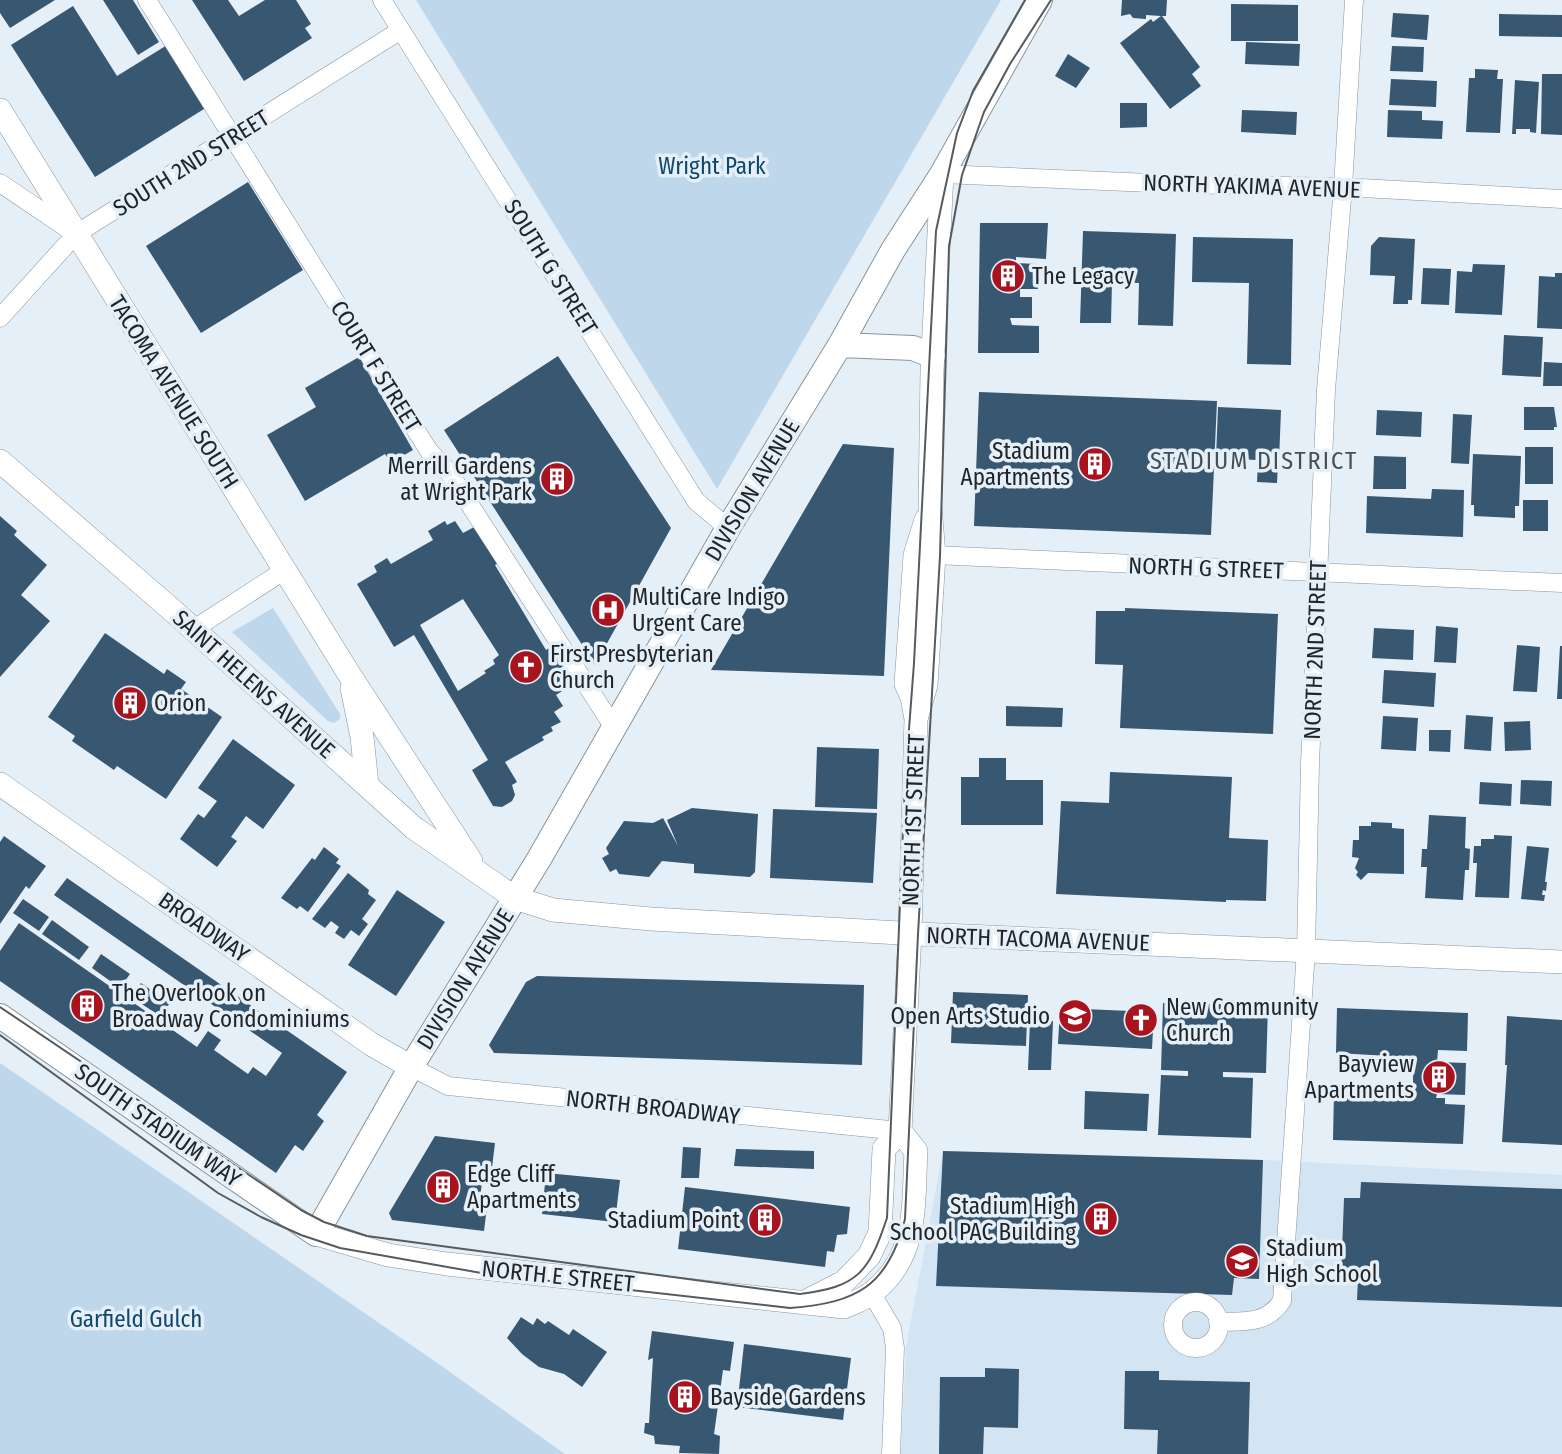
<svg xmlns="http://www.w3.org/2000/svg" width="1562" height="1454" font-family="'Fira Sans Condensed',sans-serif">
	<rect width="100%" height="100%" fill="#e5eff8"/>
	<!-- built -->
	<path fill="#d3e4f2" d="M943 1151 1263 1160 1562 1175V1454H901L906 1347Z"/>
	<!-- green -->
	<path fill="#bfd7eb" d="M416 0H1001L717 489Z
		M273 608 340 714V719L334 723 328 721 232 632Z
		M0 1063 433 1360 565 1454H0Z"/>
	<!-- building -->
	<path fill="#385770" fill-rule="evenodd" d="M0 0H55L10 28 0 13Z
		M103 0H133L159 42 138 55Z
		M192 0H228L239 16 265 0H296L311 24 305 28 312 38 244 81Z
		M1122 0H1167L1166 16H1162L1200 67 1192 74 1201 86 1170 109 1120 43 1151 19 1153 22 1161 16 1146 15V19L1133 18 1130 14 1121 16Z
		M1231 4 1298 5V41H1231Z
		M73 6 117 76 172 42 212 104 95 177 11 45Z
		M1393 13 1429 15 1427 40 1391 37Z
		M1499 14 1562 15V37L1499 36Z
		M1246 42 1300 44 1299 66 1245 64Z
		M1392 46 1424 47 1423 72 1390 71Z
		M1068 54 1090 68 1076 88 1055 76Z
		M1475 69 1498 70 1497 79H1503L1500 133 1466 132 1469 78H1475Z
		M1542 74H1562V135L1541 134Z
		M1391 79 1437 81 1436 107 1389 105Z
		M1515 80 1539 82 1536 133 1530 132V129H1516V134H1512Z
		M1120 103H1147V127L1120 128Z
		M1242 110 1297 112 1296 135 1241 132Z
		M1388 110 1422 111V120L1443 121 1442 139 1387 137Z
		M248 182 303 270 201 333 146 246Z
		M980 223H1048L1046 259 1016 257V263L1037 264 1038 289H1020V297H1032V318H1010L1012 325 1039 326V353H978Z
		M1083 231 1176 234 1173 326 1138 325 1139 283 1112 282 1111 323H1080Z
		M1193 237 1293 239 1291 365 1247 364 1249 283 1192 282Z
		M1379 237 1415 239 1412 300H1408V304H1393L1395 276 1370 275 1371 246Z
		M1473 264 1505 265 1502 315 1455 313 1457 271 1472 272Z
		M1423 268 1451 269 1449 305 1421 304Z
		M1555 273H1562V329L1537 328 1539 276 1555 277Z
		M1504 335 1543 337 1541 377 1502 375Z
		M558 356 671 528 595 665 444 430Z
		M359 357 413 450 390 463 385 454 305 501 267 435 316 407 305 388Z
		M1544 362 1562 363V386H1543Z
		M979 392 1217 401 1211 535 974 526Z
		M1218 407 1281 410 1279 461 1216 458Z
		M1524 407H1554L1557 427H1554V430H1524Z
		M1377 410 1422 412 1421 437 1376 435Z
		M1453 414 1472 415 1469 464 1451 463Z
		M843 444 894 448 884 676 711 670Z
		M1525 447H1553V484H1525Z
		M1473 454 1521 456 1519 506H1515V518L1474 516V505H1471Z
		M1374 456 1406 457V489H1373Z
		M1258 462 1278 463 1277 483 1257 482Z
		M1432 489 1464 490 1463 537 1366 533 1367 496 1431 499Z
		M1523 500H1548V531H1523Z
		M0 516 17 531 14 535 47 565 21 595 50 621 0 677Z
		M445 521 447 525 455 521 463 533 476 526 498 563 495 565 546 650 551 647 573 684 556 695 563 706 554 712 561 722 551 727 553 731 542 737 544 740 505 762 517 782 512 785 515 795 512 801 502 807 493 806 472 770 488 760 414 635 394 647 357 584 377 572 374 566 387 558 391 564 433 540 428 531ZM463 599 499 655 493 660 495 664 484 671 486 673 458 691 420 625Z
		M1125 608 1278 614 1273 734 1120 728 1123 665 1095 664 1096 611H1125Z
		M1436 626 1458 628 1456 663 1434 662Z
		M1374 628 1414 630 1413 660 1372 658Z
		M105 633 164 674 167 669 186 682 181 689 222 717 166 799 117 766 114 770 72 741 75 736 48 717Z
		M1517 645 1540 647 1537 692 1513 691Z
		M1560 646H1562V699H1557Z
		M1384 670 1436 673 1434 707 1382 703Z
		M1006 706 1063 708 1062 727 1006 726Z
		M1466 715 1493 717 1491 751 1464 749Z
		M1383 716 1418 718 1416 751 1381 749Z
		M1530 721 1531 750 1505 751 1504 722Z
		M1429 730H1451L1450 752 1429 751Z
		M233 739 295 785 263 829 246 816 231 837 237 841 217 867 180 839 198 814 204 818 217 801 198 788Z
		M817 747 879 749 877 809 815 807Z
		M979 758H1006V780H1043V825H961V777H979Z
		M1110 772 1232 777 1229 838 1268 840 1266 901 1226 900V902L1056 894 1061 801 1109 803Z
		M1521 780 1552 781 1551 806 1520 804Z
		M1480 782 1512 784 1511 806 1479 804Z
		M692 808 758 814 755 872 750 877 694 873V864L662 861 649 877 619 874 616 869 610 872 602 858 609 854 606 848 624 821 653 823 663 818 678 846 667 820Z
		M773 809 877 813 873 883 770 878Z
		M1429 815 1466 817 1465 848 1470 849 1469 870H1465L1463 900 1425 898 1427 867H1421L1422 849H1427Z
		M1371 822 1392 823V828L1404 829V874L1368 873 1361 880 1356 875 1358 872 1355 868 1359 858 1352 857 1353 840H1359V826H1371Z
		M1494 835 1512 836 1509 898 1475 897 1477 863H1473L1474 846H1481V839H1494Z
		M4 836 46 866 29 889 26 886 0 924V842Z
		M1527 846 1549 848 1545 882H1547L1546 891 1543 890 1542 895H1545L1544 901 1521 899Z
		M324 847 339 859 336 863 341 866 308 912 300 906 297 909 281 898 312 858 315 860Z
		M348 873 369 890 368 894 376 900 362 919 368 924 359 936 351 930 344 939 335 933 339 927 331 921 325 928 312 919Z
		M67 878 347 1072 317 1115 324 1121 303 1151 295 1145 276 1173 0 981V951L19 923 197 1047 208 1031 221 1040 214 1050 248 1074 253 1067 266 1076 282 1053 54 895Z
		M397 890 445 922 396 996 348 965Z
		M23 899 49 917 39 931 13 913Z
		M52 920 89 947 79 960 42 934Z
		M101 954 130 974 120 988 92 968Z
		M537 976 864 985 862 1065 494 1053 489 1045 526 982Z
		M141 983 170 1003 160 1016 131 997Z
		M953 992 1028 995 1026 1046 951 1043Z
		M1163 1003 1268 1005 1266 1073 1223 1072V1077L1253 1078 1251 1138 1158 1135 1161 1075 1188 1076V1071L1161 1070Z
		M1060 1008 1154 1012 1152 1049 1058 1044Z
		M1337 1008 1468 1013 1467 1051 1438 1050 1437 1062 1466 1063 1465 1095 1437 1094 1436 1098H1445V1104L1465 1105 1463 1144 1333 1140 1334 1092 1410 1095 1413 1091V1061L1407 1057 1336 1053Z
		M1507 1016 1562 1020V1145L1502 1142 1507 1065H1505Z
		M1030 1021H1053L1051 1070H1028Z
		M1085 1091 1149 1094 1147 1131 1084 1129Z
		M435 1136 495 1143 491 1176 483 1175 480 1198 488 1199 484 1231 392 1220 389 1213Z
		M683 1147 701 1148 699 1178H681Z
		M736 1149 814 1151V1169L734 1166Z
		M943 1151 1263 1160 1259 1279 1234 1278 1232 1295 936 1286Z
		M546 1173 620 1180 615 1222 542 1214Z
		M1361 1182 1562 1189V1307L1357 1300 1358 1279 1341 1278 1344 1198H1360Z
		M685 1187 850 1207 847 1234 837 1235 834 1252 827 1251 825 1267 678 1249Z
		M521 1317 533 1325 537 1318 545 1324 548 1321 569 1335 573 1329 607 1352 582 1387 564 1374 539 1367 522 1354 507 1338Z
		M652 1331 734 1342 730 1371 723 1370 714 1434 720 1436 719 1454 679 1453 680 1446 655 1444 654 1436 644 1433 645 1423H649L653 1358 648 1360Z
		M744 1344 851 1358 843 1420 737 1407Z
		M985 1368 1019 1369 1018 1428 984 1427 983 1454H939L940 1377H985Z
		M1125 1371H1159V1380L1250 1382 1248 1454H1157L1158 1430 1124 1429Z"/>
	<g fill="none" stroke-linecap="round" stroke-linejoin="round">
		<!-- minor casing -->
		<g stroke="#8a939b" stroke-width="19">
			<path id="minor" d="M147 0 429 451 448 471 613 726
				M382 0 696 501 728 528
				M942 174 1174 184 1343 187 1562 199
				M0 183 74 233
				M0 318 76 234 401 30
				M934 555 1562 583
				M194 629 285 570
				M411 1067 448 1086 900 1131
				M872 1294 892 1328 895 1348 891 1454
				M1173 1325a23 23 0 1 1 46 0a23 23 0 1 1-46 0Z
				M1218 1322C1244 1321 1266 1325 1282 1301L1306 951 1310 764 1326 390 1343 187 1354 0"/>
		</g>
		<!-- tertiary casing -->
		<g stroke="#8a939b" stroke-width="24">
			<path id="tertiary" d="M0 110 349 674 471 861
				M0 461 172 610 414 828 515 898 553 910 651 919 918 934 1562 962
				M352 688 362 737 367 785
				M916 719 912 697 906 684 915 555 926 520
				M0 784 371 1044 411 1067
				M316 1234 388 1255 447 1264 844 1307C853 1303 865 1299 873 1292 919 1256 913 1203 916 1151L900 1131
				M803 1303 844 1282 869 1256 880 1233 884 1149 900 1131 910 933 916 719 926 685 934 555 930 507 932 372 942 174"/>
		</g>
		<!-- secondary casing -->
		<g stroke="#8a939b" stroke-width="26">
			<path id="secondary" d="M840 345 913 348 933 356
				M0 1016 316 1234 411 1067 539 859 728 528 840 345 893 250 942 174 1040 0"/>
		</g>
		<!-- minor -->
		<use href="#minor" stroke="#fff" stroke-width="18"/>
		<!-- tertiary -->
		<use href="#tertiary" stroke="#fff" stroke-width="23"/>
		<!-- secondary -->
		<use href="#secondary" stroke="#fff" stroke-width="24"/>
		<!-- tram -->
		<path stroke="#555b5f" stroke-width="2" d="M0 1007 301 1210 324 1222 367 1236 800 1294C858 1287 869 1272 887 1218L905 782 914 663 936 231 957 133 973 91 1025 0
			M0 1035 218 1193 261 1217 301 1235 340 1248 487 1274 790 1308C857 1303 888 1286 905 1219L918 934 940 556 949 246 962 175 984 112 1010 64 1051 0"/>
	</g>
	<!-- icons -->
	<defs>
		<g id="building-disc" transform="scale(1.75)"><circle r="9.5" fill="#a8131e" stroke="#e5eff8"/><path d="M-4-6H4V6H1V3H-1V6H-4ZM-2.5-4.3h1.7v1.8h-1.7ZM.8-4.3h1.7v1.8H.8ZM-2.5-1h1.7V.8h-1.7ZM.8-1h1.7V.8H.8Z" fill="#fff"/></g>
		<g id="hospital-disc" transform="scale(1.75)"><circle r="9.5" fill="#a8131e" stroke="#e5eff8"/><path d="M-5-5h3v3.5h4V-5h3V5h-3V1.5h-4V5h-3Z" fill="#fff"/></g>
		<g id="church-disc" transform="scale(1.75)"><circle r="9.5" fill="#a8131e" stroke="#e5eff8"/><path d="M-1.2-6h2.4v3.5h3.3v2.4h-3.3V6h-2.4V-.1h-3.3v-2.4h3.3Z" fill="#fff"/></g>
		<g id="school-disc" transform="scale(1.75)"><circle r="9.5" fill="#a8131e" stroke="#e5eff8"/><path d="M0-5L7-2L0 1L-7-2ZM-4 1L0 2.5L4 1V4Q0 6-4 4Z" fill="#fff"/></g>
	</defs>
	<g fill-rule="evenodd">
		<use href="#building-disc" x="1008" y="276"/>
		<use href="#building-disc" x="1095" y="464"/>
		<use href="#building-disc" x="557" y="479"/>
		<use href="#hospital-disc" x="608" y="610"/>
		<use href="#church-disc" x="526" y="667"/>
		<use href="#building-disc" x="130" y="703"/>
		<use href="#building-disc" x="87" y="1006"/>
		<use href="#school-disc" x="1075" y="1016"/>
		<use href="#church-disc" x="1141" y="1020"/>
		<use href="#building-disc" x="1439" y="1077"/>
		<use href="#building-disc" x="443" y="1187"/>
		<use href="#building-disc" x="1101" y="1219"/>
		<use href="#building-disc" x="765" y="1220"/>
		<use href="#school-disc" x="1242" y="1261"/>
		<use href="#building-disc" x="685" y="1397"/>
	</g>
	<g text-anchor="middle" stroke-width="7" stroke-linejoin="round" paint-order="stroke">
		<!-- street labels -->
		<g font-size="23" fill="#212528" stroke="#e5eff8">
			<text transform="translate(191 163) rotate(-32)" y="8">SOUTH 2ND STREET</text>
			<text transform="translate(1252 186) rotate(2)" y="8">NORTH YAKIMA AVENUE</text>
			<text transform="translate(551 267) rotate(58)" y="8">SOUTH G STREET</text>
			<text transform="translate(376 366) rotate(58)" y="8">COURT F STREET</text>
			<text transform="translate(174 392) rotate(58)" y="8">TACOMA AVENUE SOUTH</text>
			<text transform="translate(752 490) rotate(-59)" y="8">DIVISION AVENUE</text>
			<text transform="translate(1206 568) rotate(2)" y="8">NORTH G STREET</text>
			<text transform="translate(1315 650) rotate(-88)" y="8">NORTH 2ND STREET</text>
			<text transform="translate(254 684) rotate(42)" y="8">SAINT HELENS AVENUE</text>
			<text transform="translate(913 820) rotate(-88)" y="8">NORTH 1ST STREET</text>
			<text transform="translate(204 927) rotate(35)" y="8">BROADWAY</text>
			<text transform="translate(1038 939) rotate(2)" y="8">NORTH TACOMA AVENUE</text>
			<text transform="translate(465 979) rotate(-58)" y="8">DIVISION AVENUE</text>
			<text transform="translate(653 1107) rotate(6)" y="8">NORTH BROADWAY</text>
			<text transform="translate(158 1125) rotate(35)" y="8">SOUTH STADIUM WAY</text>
			<text transform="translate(558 1276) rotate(6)" y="8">NORTH E STREET</text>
		</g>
		<!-- park labels -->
		<g font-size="23" fill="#0f486d" stroke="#e5eff8">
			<text x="712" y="174">Wright Park</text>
			<text x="136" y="1327">Garfield Gulch</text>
		</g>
		<!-- poi labels -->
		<g font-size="23" fill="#212528" stroke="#e5eff8" text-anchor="start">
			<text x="1032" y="284">The Legacy</text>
			<text x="1070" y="459" text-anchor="end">Stadium<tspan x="1070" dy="26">Apartments</tspan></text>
			<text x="532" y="474" text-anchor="end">Merrill Gardens<tspan x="532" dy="26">at Wright Park</tspan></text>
			<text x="632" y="605">MultiCare Indigo<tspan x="632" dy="26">Urgent Care</tspan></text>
			<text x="550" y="662">First Presbyterian<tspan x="550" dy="26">Church</tspan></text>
			<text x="154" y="711">Orion</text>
			<text x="112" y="1001">The Overlook on<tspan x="112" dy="26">Broadway Condominiums</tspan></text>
			<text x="1166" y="1015">New Community<tspan x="1166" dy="26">Church</tspan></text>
			<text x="1050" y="1024" text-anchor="end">Open Arts Studio</text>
			<text x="1414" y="1072" text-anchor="end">Bayview<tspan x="1414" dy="26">Apartments</tspan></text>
			<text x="467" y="1182">Edge Cliff<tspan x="467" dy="26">Apartments</tspan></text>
			<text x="1076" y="1214" text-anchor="end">Stadium High<tspan x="1076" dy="26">School PAC Building</tspan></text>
			<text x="740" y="1228" text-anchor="end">Stadium Point</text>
			<text x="1266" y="1256">Stadium<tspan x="1266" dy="26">High School</tspan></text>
			<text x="710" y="1405">Bayside Gardens</text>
		</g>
		<!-- neighbourhood labels -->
		<g font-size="24" letter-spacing="2" fill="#474f56" stroke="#e5eff8">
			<text x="1254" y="469">STADIUM DISTRICT</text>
		</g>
	</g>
</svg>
